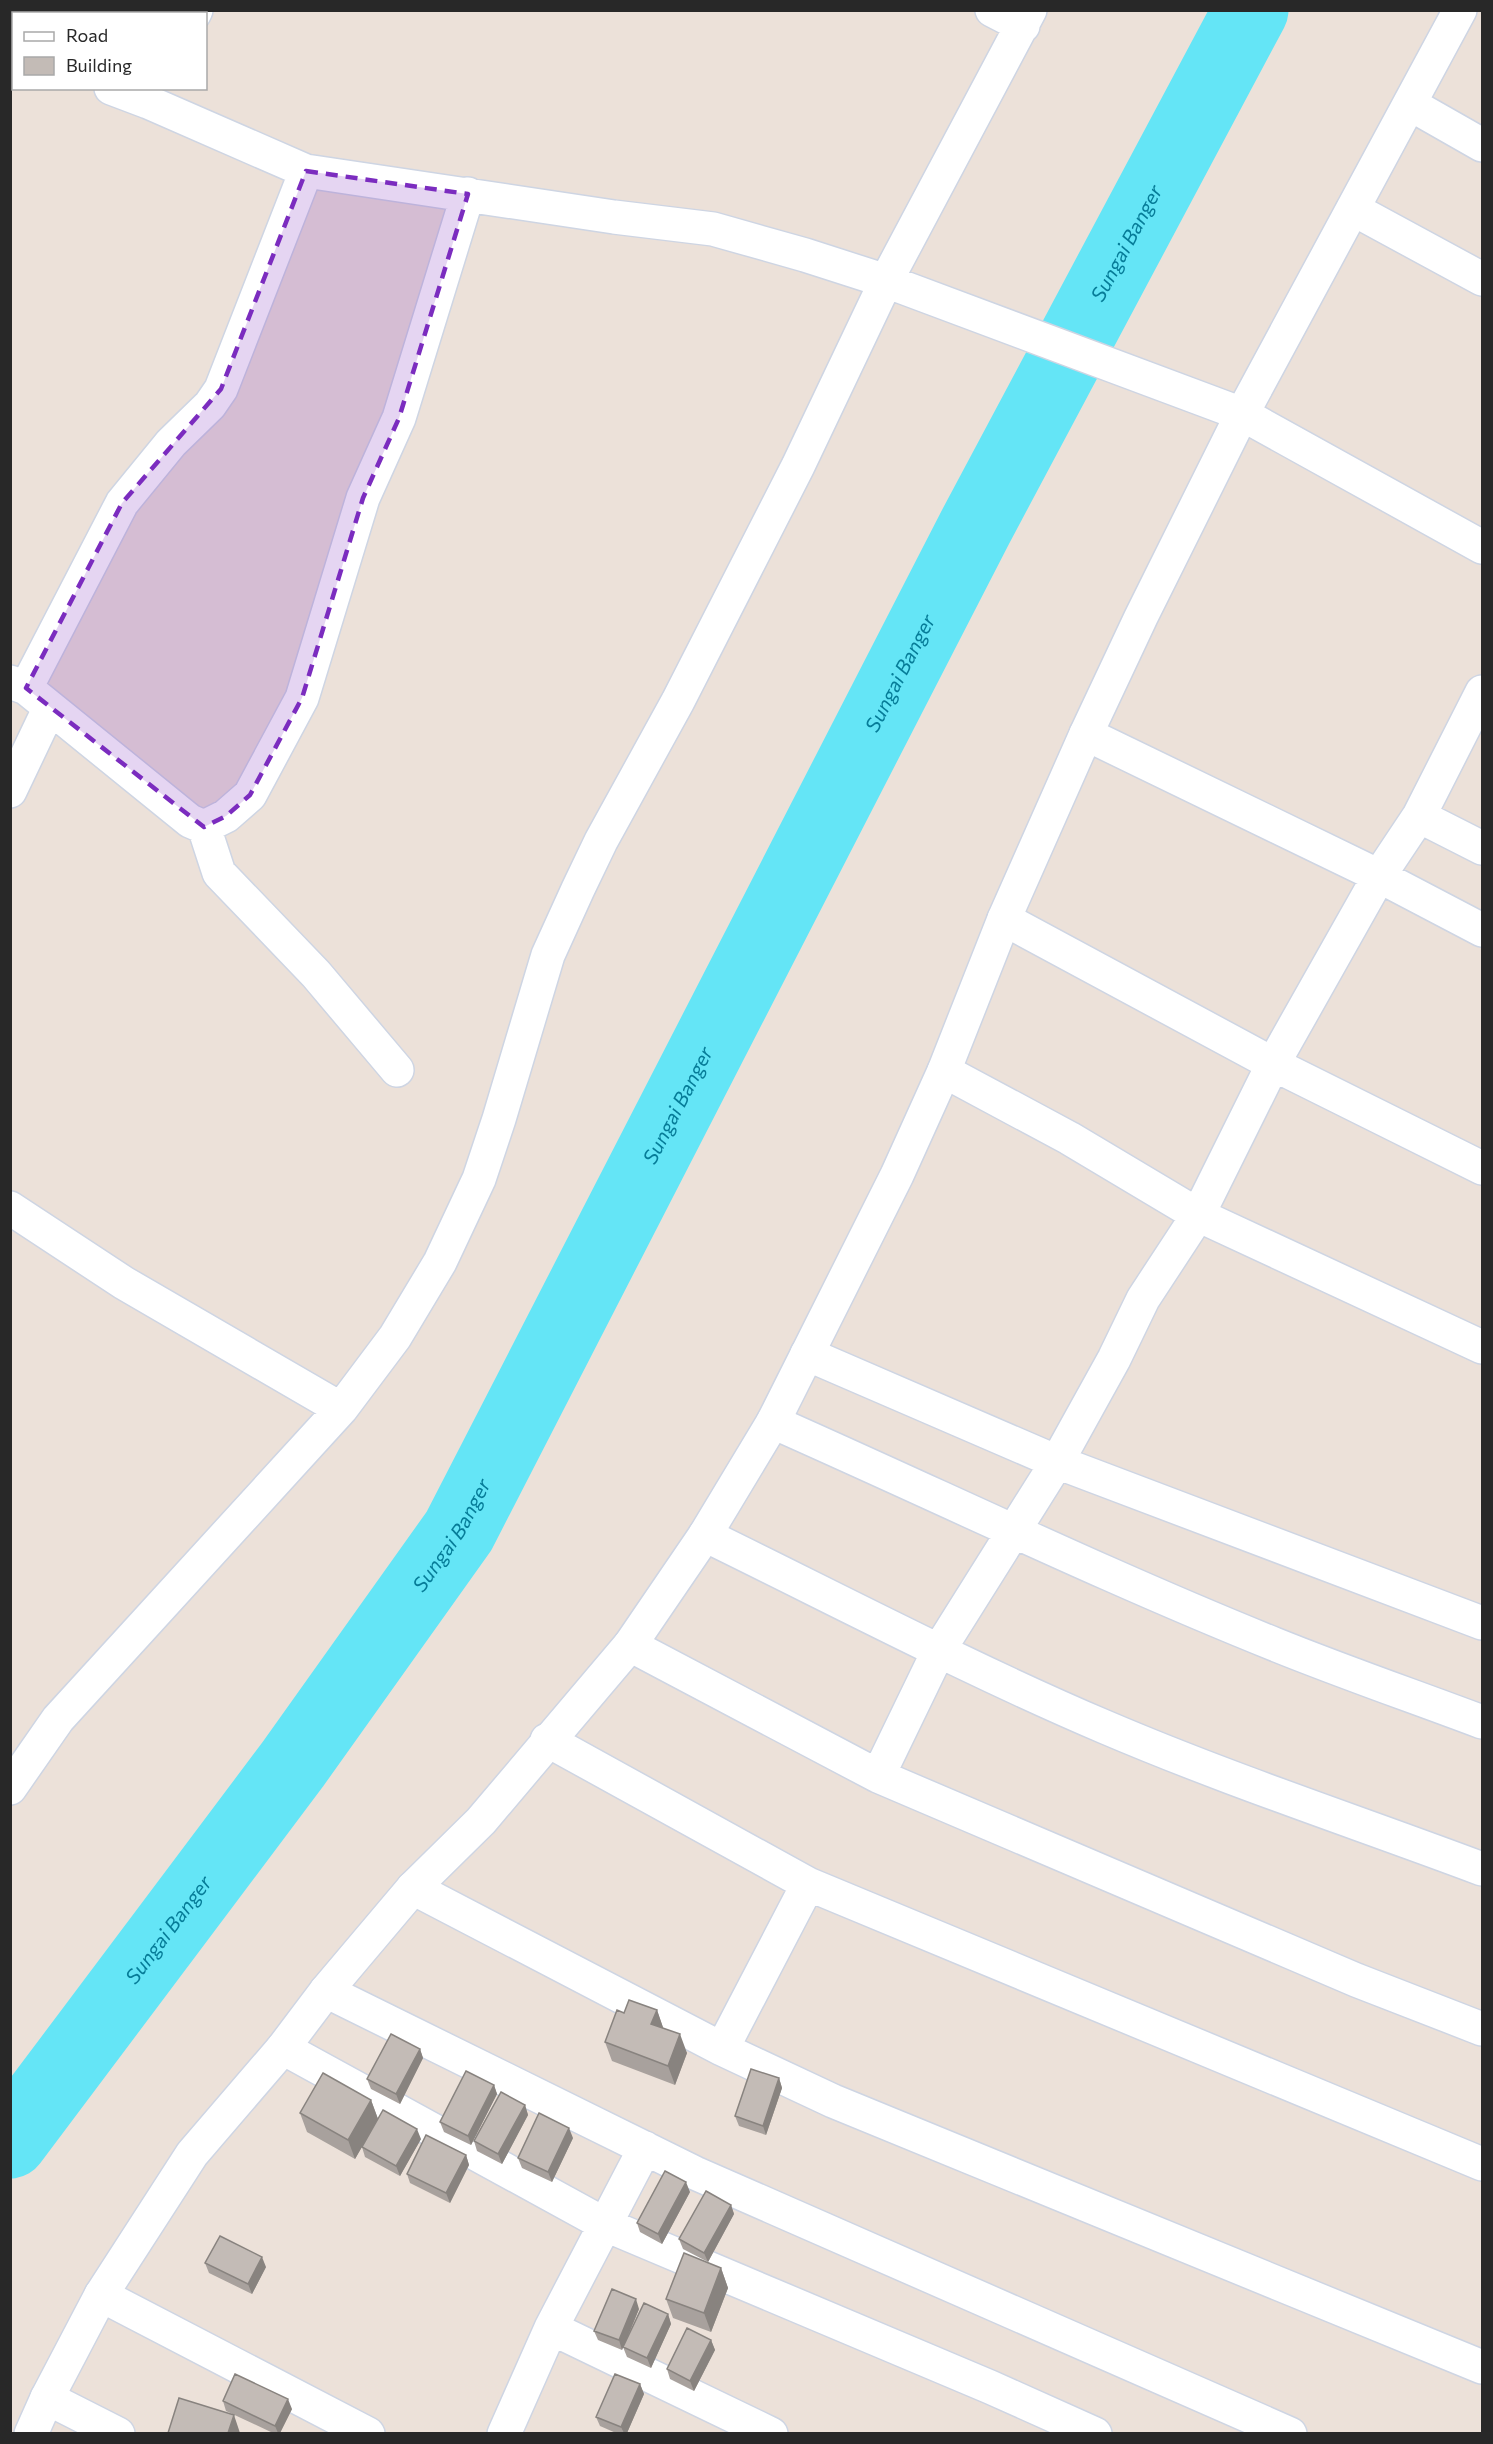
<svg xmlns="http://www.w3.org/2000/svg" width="1493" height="2444" font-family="Commissioner,sans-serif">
	<rect width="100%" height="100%" fill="#ece1d9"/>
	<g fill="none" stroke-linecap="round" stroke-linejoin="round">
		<!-- river -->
		<path stroke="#64e5f6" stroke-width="75" id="s1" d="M10 2141 293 1764 459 1531 976 526 1251 10"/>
		<!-- minor casing -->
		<g stroke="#ced5e3" stroke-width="36">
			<path id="minor" d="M992 10 1023 26
				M194 14 196 10
				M10 52 14 53
				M111 88 148 102 306 171 614 217 713 229 805 255 886 281 1242 414 1482 547
				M1410 104 1482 145
				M1353 209 1482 279
				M10 682 26 688 190 821 204 827 226 816 250 795 302 698 363 498 399 418 468 194
				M26 688 122 503 171 443 210 405 221 389 306 171
				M1086 734 1379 876 1482 930
				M10 791 49 709
				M1419 816 1482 848
				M204 827 219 873 316 974 397 1070
				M1004 919 1273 1064 1482 1168
				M944 1071 1069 1138 1198 1215 1482 1347
				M10 1208 124 1283 341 1409
				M807 1354 1057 1462 1482 1623
				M773 1422C940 1496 1105 1576 1274 1644 1343 1672 1413 1696 1482 1722
				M705 1535C838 1600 969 1669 1105 1727 1229 1780 1357 1822 1482 1869
				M630 1645 878 1776 1356 1980 1482 2029
				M547 1740 808 1884 1482 2164
				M878 1776 939 1650 1057 1462 1114 1359 1143 1299 1198 1215 1273 1064 1379 876 1419 816 1482 692
				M10 1788 58 1719 341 1409 395 1337 440 1262 479 1179 499 1119 548 955 578 889 601 841 678 701 798 466 886 281 1030 10
				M413 1888 722 2049 833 2101 1482 2367
				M326 1991 695 2173 1290 2434
				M283 2048 606 2225 990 2387 1095 2434
				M722 2049 808 1884
				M101 2295 368 2434
				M551 2328 771 2434
				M47 2398 118 2434
				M504 2434 551 2328 645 2148"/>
		</g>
		<!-- tertiary casing -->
		<g stroke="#ced5e3" stroke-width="36">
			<path id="tertiary" d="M31 2434 47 2398 101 2295 192 2154 283 2048 326 1991 413 1888 481 1821 630 1645 705 1535 773 1422 897 1175 944 1071 1004 919 1086 734 1141 617 1242 414 1460 10"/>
		</g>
		<!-- minor -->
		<use href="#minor" stroke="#fff" stroke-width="33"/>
		<!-- tertiary -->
		<use href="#tertiary" stroke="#fff" stroke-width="33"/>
	</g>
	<!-- wall -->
	<path fill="#a8a19d" d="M657 2010 663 2028 687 2053 675 2085 612 2061 605 2042 624 2013Z
		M420 2049 423 2058 400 2104 371 2089 367 2079Z
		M779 2078 782 2088 766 2135 739 2126 735 2116Z
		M494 2085 497 2094 471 2145 444 2132 440 2122Z
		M371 2100 378 2119 355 2159 307 2132 300 2113Z
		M525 2105 528 2115 502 2164 477 2151 474 2141Z
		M573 2138 552 2182 522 2168 518 2158Z
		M421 2139 400 2176 365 2157 362 2147Z
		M466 2155 469 2165 450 2203 410 2183 407 2174Z
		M690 2192 662 2244 640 2232 637 2223Z
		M731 2205 734 2214 708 2262 683 2249 679 2239Z
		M205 2263 266 2267 252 2294 209 2273Z
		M721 2268 728 2288 711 2332 673 2318 666 2299Z
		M639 2309 627 2339 668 2314 671 2324 651 2368 627 2357 623 2347 622 2350 598 2340 594 2331Z
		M711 2340 715 2350 694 2391 670 2379 667 2369Z
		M640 2384 644 2394 627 2433H616L600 2426 596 2417Z
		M223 2401 292 2409 280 2433H273L226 2411Z"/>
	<!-- shaded-wall -->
	<path fill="#88837f" d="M657 2010 664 2030 651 2024Z
		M680 2034 687 2053 675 2085 668 2066Z
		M420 2049 423 2058 400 2104 396 2094Z
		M779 2078 782 2088 766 2135 763 2126Z
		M494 2085 497 2094 471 2145 468 2136Z
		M371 2100 378 2119 355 2159 348 2140Z
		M525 2105 528 2115 502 2164 498 2154Z
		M569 2128 573 2138 552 2182 548 2172Z
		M417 2129 421 2139 400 2176 396 2166Z
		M466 2155 469 2165 450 2203 446 2193Z
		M686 2182 690 2192 662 2244 658 2234Z
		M731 2205 734 2214 708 2262 704 2253Z
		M262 2257 266 2267 252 2294 248 2284Z
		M721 2268 728 2288 711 2332 704 2313Z
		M636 2299 639 2309 622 2350 619 2340Z
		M668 2314 671 2324 651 2368 647 2358Z
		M711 2340 715 2350 694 2391 690 2381Z
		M640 2384 644 2394 627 2433H624L621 2427Z
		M288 2399 292 2409 280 2433H278L275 2426Z
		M234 2415 240 2433H228Z"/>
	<!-- building -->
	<path fill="#c3bbb6" stroke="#88837f" stroke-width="1.5" d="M629 2000 657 2010 651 2024 680 2034 668 2066 605 2042 617 2010 624 2013Z
		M391 2034 420 2049 396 2094 367 2079Z
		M751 2069 779 2078 763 2126 735 2116Z
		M466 2071 494 2085 468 2136 440 2122Z
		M323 2073 371 2100 348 2140 300 2113Z
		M501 2092 525 2105 498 2154 474 2141Z
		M383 2110 417 2129 396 2166 362 2147Z
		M539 2113 569 2128 548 2172 518 2158Z
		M426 2135 466 2155 446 2193 407 2174Z
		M665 2171 686 2182 658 2234 637 2223Z
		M706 2191 731 2205 704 2253 679 2239Z
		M220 2236 262 2257 248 2284 205 2263Z
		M684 2253 721 2268 704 2313 666 2299Z
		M612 2289 636 2299 619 2340 594 2331Z
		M644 2303 668 2314 647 2358 623 2347Z
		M687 2328 711 2340 690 2381 667 2369Z
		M235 2374 288 2399 275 2426 223 2401Z
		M615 2374 640 2384 621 2427 596 2417Z
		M179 2398 234 2415 228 2433H168Z"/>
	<!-- marked area -->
	<path fill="#7b2cbf" fill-opacity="0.2" stroke="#7b2cbf" stroke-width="4.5" stroke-dasharray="12 8" stroke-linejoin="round" d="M306 171 468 194 399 418 363 498 302 698 250 795 226 816 204 827 26 688 122 503 221 389Z"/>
	<g text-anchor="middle" stroke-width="4.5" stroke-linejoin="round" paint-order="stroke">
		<!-- water labels -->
		<g font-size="20" font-style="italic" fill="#067c98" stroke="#fff">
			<text dy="7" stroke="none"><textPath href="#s1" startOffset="2208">Sungai Banger</textPath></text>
			<text dy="7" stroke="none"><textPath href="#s1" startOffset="1722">Sungai Banger</textPath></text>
			<text dy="7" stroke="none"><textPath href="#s1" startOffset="1236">Sungai Banger</textPath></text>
			<text dy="7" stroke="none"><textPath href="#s1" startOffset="750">Sungai Banger</textPath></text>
			<text dy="7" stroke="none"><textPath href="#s1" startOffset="264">Sungai Banger</textPath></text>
		</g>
	</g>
	<!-- border -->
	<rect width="1493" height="2444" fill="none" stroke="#282828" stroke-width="24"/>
	<!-- legend -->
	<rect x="12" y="12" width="195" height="78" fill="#ffffff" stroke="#a9a9a9" stroke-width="1.5"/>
	<rect x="24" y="32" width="30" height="9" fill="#ffffff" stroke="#a9a9a9" stroke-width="1.5"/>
	<text x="66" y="42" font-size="18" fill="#282828">Road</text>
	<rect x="24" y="57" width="30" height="18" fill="#c3bbb6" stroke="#a9a9a9" stroke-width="1.5"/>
	<text x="66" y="72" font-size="18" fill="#282828">Building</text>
</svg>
